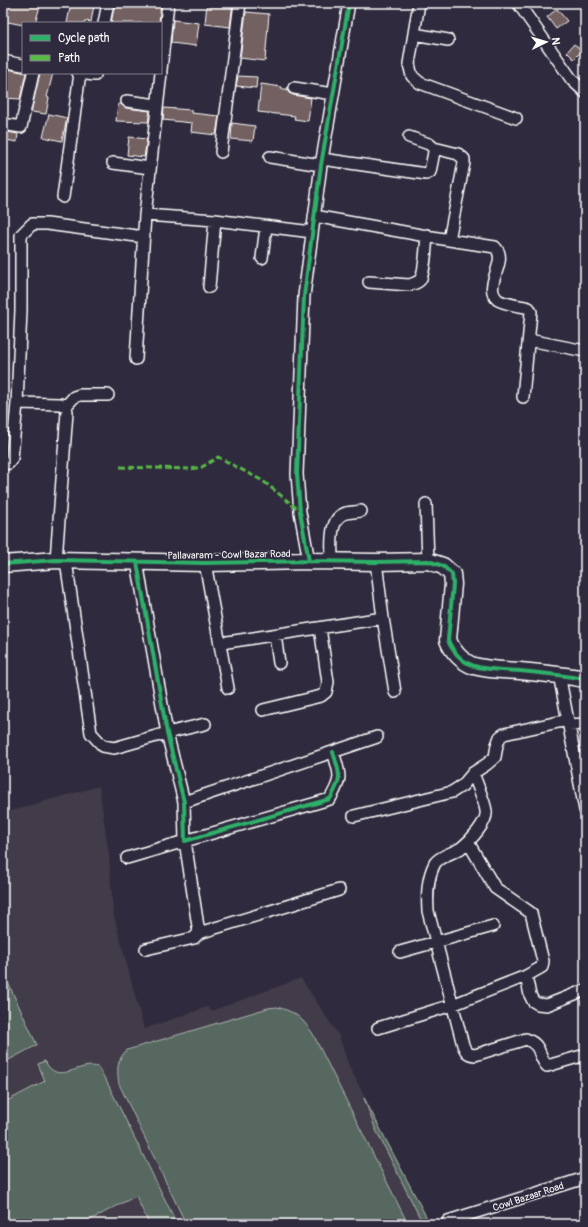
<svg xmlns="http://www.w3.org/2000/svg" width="588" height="1227" font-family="Pangolin,sans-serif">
	<rect width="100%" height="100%" fill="#2f2a3d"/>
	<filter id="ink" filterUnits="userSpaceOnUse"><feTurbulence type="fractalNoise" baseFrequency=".025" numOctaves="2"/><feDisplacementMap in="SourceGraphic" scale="8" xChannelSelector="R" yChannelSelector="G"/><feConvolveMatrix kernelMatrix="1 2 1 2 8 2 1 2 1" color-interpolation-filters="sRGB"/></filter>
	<g filter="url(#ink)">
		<!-- built -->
		<path fill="#433a48" d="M99 786 109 855 113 912 144 1029 207 1007 211 1011 301 978 339 1036 349 1066 430 1224H3V813Z"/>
		<!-- green -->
		<path fill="#576860" stroke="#abb4b0" d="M3 972 37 1045 3 1063Z
			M277 1007C296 1012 302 1018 313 1034L408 1224H186L119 1084C117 1071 116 1060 127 1050L268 1008Z
			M45 1061C58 1087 78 1061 98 1067L108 1084 177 1224H149L136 1196 82 1224H3V1103L45 1081 38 1064Z
			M364 1098 430 1224H423L375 1128Z"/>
		<!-- building -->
		<path fill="#736060" stroke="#fff" d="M3 3H41L35 23H23V25L3 21Z
			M71 3H83L94 5 91 22 86 21 85 23H67Z
			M115 3H161L159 23H111Z
			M207 3H233L230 27 205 24Z
			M557 9 567 21 556 29 547 17Z
			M246 12 269 14 265 61 240 58Z
			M173 20 199 23 196 46 171 43Z
			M574 44 582 51 574 59 567 52Z
			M3 68 26 73 20 99 5 98 6 86 3 85Z
			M40 73H53L47 97 49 98 46 114 31 112Z
			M238 76 257 77 256 88 236 86Z
			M261 84 282 87V89H287L289 93 293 95 311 98 308 121 294 119 295 116 258 112Z
			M118 104H121L126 108 150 111 148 122 116 121Z
			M164 108 191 110V113L219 116 216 135 191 132 192 123 163 120Z
			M49 114 67 118 62 141 43 137Z
			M232 123 255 126 253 141 231 139Z
			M7 132 18 134 17 142 6 140Z
			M129 137 147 139 144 157 127 155Z"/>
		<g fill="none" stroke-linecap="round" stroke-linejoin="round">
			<!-- street casing -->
			<g stroke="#fff" stroke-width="14">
				<path id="street" d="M419 3 409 64 412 76 420 83 516 118
					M518 3 572 80 585 92
					M104 23 108 3
					M414 34 448 40
					M3 61 23 65
					M161 70 168 3
					M78 73 95 75V73
					M294 88 333 94
					M127 101 157 105
					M3 124 21 127 33 73
					M409 137 429 144 435 149
					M221 152 240 3
					M270 157 321 165
					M113 163 150 168
					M63 197 80 73
					M145 215 215 220 312 232
					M314 216 449 240 464 163V159L458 154 438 149H435L434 152 430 172 426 174 322 159
					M449 240 495 247C510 261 481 286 498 300 504 304 521 306 529 308L531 312 523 397
					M262 258 266 227
					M369 282 409 285C413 284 417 283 420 280 425 273 426 245 427 235
					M209 287 215 220
					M529 340 585 351
					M136 359 145 215 161 73
					M17 403 60 404 66 406 67 412 56 560
					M66 406 74 397 80 395H108
					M3 464 9 463 12 458 17 403 21 310V235L32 224H47L144 237
					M426 504 428 561
					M66 561 91 733 103 746 114 748 167 733 205 724
					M309 561 300 512 297 474 304 296 321 165 349 3
					M332 561C332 547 328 518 346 513 351 512 356 512 361 511
					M137 562 167 733 184 802 185 841 330 799C343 777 340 775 333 752
					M376 562 383 618 395 692
					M205 563 228 688
					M275 635 279 663
					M221 643 383 618
					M559 674 585 810
					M263 710 321 696 326 692 328 682 320 628
					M569 725 585 724
					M473 773C476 782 485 802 486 811 488 822 470 841 461 848 454 853 441 855 435 863 427 878 427 895 428 911L463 1045C466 1052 467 1054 475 1055L526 1039C543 1046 537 1055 547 1066L585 1055
					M184 802 377 737
					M354 816 452 792 463 785 473 773 487 764 495 757 497 745 500 737 504 734 568 720
					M468 842 495 888 531 913 543 961 542 967 526 976 530 995 533 1001 538 1004 547 1005 585 990
					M127 858 185 841 199 933 194 938 146 949
					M199 933 339 890
					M400 952 493 926
					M378 1028 452 1005 526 976
					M448 1221 585 1178"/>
			</g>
			<!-- secondary casing -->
			<g stroke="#fff" stroke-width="19">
				<path id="secondary" d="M3 564 56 560 205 563 309 561 376 562 428 561 443 566 452 574 453 584 448 640C452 651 462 662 474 666 488 670 505 670 520 671 542 673 563 675 585 679"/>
			</g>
			<!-- street -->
			<use href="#street" stroke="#2f2a3d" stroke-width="11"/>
			<!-- secondary -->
			<use href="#secondary" stroke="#2f2a3d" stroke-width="16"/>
			<!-- quiet -->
			<path stroke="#58b947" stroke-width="3" stroke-dasharray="6 3" stroke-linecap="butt" d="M120 467 190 469 202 467 218 457 263 481 300 511"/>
			<!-- cycleway casing -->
			<g stroke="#2f2a3d" stroke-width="6">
				<path id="cycleway" d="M309 561 300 512 297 474 304 296 321 165 349 3
					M137 562 167 733 184 802 185 841 330 799C343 777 340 775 333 752
					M3 564 56 560 205 563 309 561 376 562 428 561 443 566 452 574 453 584 448 640C452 651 462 662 474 666 488 670 505 670 520 671 542 673 563 675 585 679"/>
			</g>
			<!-- cycleway -->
			<use href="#cycleway" stroke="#2db169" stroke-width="4"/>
		</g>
	</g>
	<g text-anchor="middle" stroke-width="3" stroke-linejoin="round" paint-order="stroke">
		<!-- street labels -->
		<g font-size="10" fill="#fff" stroke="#2f2a3d">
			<text transform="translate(229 554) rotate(-1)" y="4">Pallavaram - Cowl Bazar Road</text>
			<text transform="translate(528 1196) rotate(-18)" y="4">Cowl Bazaar Road</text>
		</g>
	</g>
	<!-- margin -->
	<rect width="588" height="1227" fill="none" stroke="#2f2a3d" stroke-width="16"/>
	<rect x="8" y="8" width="572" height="1211" fill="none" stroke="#fff" stroke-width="1.5" filter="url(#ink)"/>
	<!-- legend -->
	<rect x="22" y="22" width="140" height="52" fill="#2f2a3d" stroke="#827f8b"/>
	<rect x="30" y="35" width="20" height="6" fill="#2db169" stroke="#827f8b"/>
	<text x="58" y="42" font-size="12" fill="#ffffff">Cycle path</text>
	<rect x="30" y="55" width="20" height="6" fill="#58b947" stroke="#827f8b"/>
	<text x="58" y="62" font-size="12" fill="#ffffff">Path</text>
	<!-- north arrow -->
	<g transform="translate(546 42) rotate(85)" stroke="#2f2a3d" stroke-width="3" paint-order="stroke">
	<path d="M0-3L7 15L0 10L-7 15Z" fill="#ffffff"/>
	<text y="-6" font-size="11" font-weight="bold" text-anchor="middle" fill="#ffffff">N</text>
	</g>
</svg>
